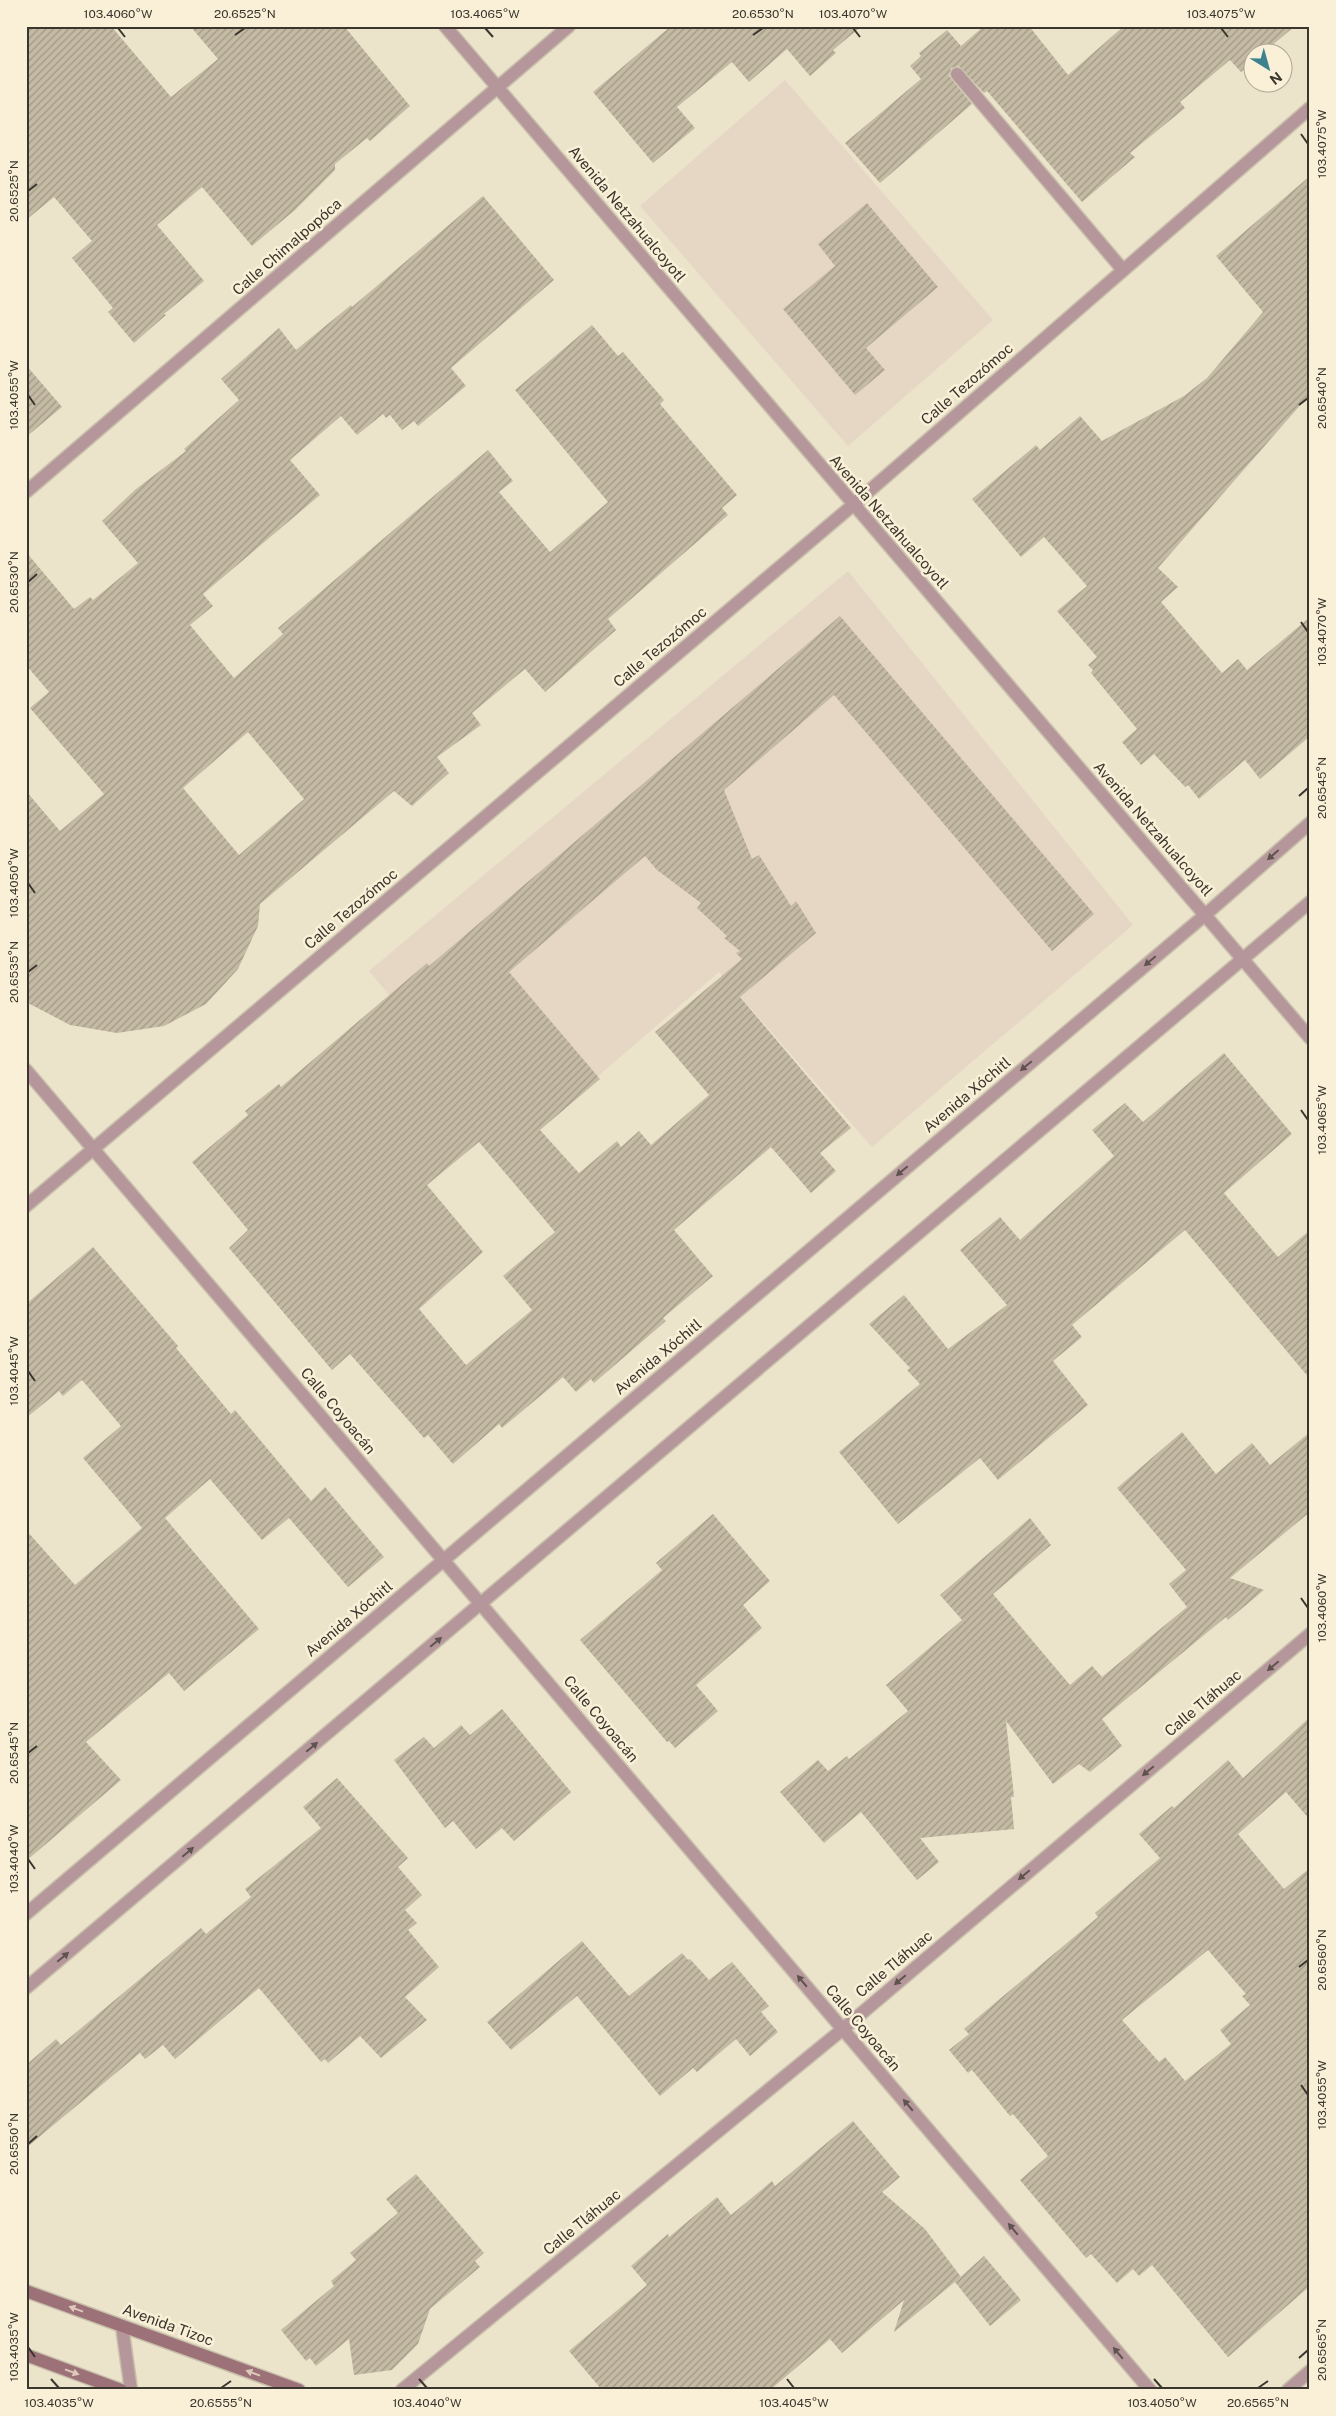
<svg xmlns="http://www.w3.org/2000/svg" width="1336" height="2416" font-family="'Public Sans',sans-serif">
	<defs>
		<pattern id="building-hatch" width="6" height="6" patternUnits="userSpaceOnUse" patternTransform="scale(1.25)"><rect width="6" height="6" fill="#c5bba4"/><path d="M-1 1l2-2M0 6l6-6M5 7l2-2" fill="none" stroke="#a19986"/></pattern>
	</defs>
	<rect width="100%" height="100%" fill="#ece3cb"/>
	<!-- education -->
	<path fill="#e6d7c5" d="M785 80 993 320 848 446 640 206Z
		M848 571 1133 925 872 1147 719 972 517 1146 369 971Z"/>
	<!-- building -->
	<path fill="url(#building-hatch)" fill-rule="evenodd" d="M26 26H111L171 97 218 59 190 26H344L410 106 370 141 367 138 335 164V170L295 210 252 246 202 187 157 225 204 281 164 314 166 315 134 343 108 312 113 308 72 258 92 241 54 197 26 220Z
		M671 26H862L833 50 836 53 810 76 787 49 749 82 732 62 677 107 695 128 653 163 593 92Z
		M984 26H1029L1068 75 1124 26H1295L1264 52H1254V61L1241 72 1230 60 1180 102 1185 108 1130 153 1135 157 1082 202 987 91 984 93 959 66 951 68 949 76 972 104 880 183 845 143 921 79 910 66 921 56 919 53 947 30 961 46Z
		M1310 176V394L1158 568 1178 587 1161 602 1222 673 1238 659 1247 670 1310 617V736L1260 779 1245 760 1199 799 1188 785 1185 787 1154 754 1141 765 1122 742 1137 729 1091 673 1093 670 1088 665 1097 657 1057 611 1087 586 1044 537 1021 557 972 499 1036 445 1040 450 1080 416 1102 441 1184 396 1207 378 1263 312 1216 256Z
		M483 196 554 280 451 368 466 386 418 426 414 421 402 430 390 415 386 418 383 414 357 435 341 416 290 460 320 495 203 594 213 606 190 625 234 678 283 634 278 628 488 450 513 481 499 492 550 552 608 502 515 390 592 325 618 356 623 352 664 400 660 404 737 495 722 508 728 515 608 619 616 630 545 692 525 669 472 713 481 725 437 757 449 773 412 806 394 791 260 904 258 926 238 969 206 1004 164 1026 117 1033 70 1025 26 1002V791L60 831 104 794 30 708 49 692 26 665V552L74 609 90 597 93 600 138 563 102 521 136 489 186 451 184 449 239 400 221 379 279 328 296 350 351 305 352 307ZM248 732 304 799 239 855 183 788Z
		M867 203 938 287 866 348 885 370 855 395 783 309 835 266 818 244Z
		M26 365 62 407 26 437Z
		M840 616 1094 914 1052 951 834 695 724 790 752 859 759 855 791 906 796 901 816 933 740 997 851 1128 820 1153 836 1171 811 1193 771 1147 674 1230 713 1276 663 1318 666 1321 594 1383 591 1379 576 1392 563 1377 502 1428 499 1424 453 1464 428 1435 424 1438 350 1354 332 1370 229 1248 248 1230 192 1162 248 1115 245 1111 279 1084 281 1087 427 963 429 966ZM645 856 657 870 701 903 697 908 727 936 724 938 740 951 736 953 742 959 655 1032 709 1095 651 1145 639 1131 621 1147 617 1141 579 1173 540 1130 600 1079 509 972ZM479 1142 555 1232 503 1276 532 1310 466 1365 419 1309 483 1252 427 1185Z
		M1224 1053 1292 1134 1224 1193 1278 1257 1310 1230V1379L1185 1230 1072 1325 1082 1337 1053 1361 1088 1405 998 1480 980 1458 898 1524 839 1452 920 1384 907 1370 910 1368 869 1324 904 1295 948 1349 1007 1305 960 1250 1000 1217 1020 1240 1114 1156 1092 1130 1125 1103 1143 1122Z
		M93 1247 178 1346 176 1348 231 1414 235 1410 311 1501 325 1487 384 1557 348 1587 289 1518 262 1540 210 1479 165 1518 259 1629 184 1691 169 1673 86 1742 121 1780 26 1861V1530L75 1585 142 1528 83 1458 121 1426 82 1380 63 1396 59 1391 26 1418V1304Z
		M1182 1432 1216 1474 1252 1443 1270 1465 1310 1432V1512L1230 1578 1264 1590 1228 1620 1226 1617 1102 1719 1122 1746 1090 1772 1079 1764 1053 1784 1006 1721 1014 1797H1011L1014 1829 920 1838 939 1862 917 1880 861 1812 824 1843 780 1792 818 1760 828 1771 847 1756 849 1759 908 1711 886 1685 962 1620 940 1595 1030 1518 1051 1545 993 1594 1070 1685 1092 1666 1102 1677 1187 1607 1169 1584 1186 1570 1117 1488Z
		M713 1514 770 1581 743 1605 762 1628 696 1685 718 1711 675 1748 669 1741 667 1742 580 1640 662 1570 656 1563Z
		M502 1709 571 1792 514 1841 502 1828 476 1849 453 1821 445 1828 394 1760 424 1737 434 1748 461 1725 470 1735Z
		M1310 1717V1820L1286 1792 1238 1834 1284 1889 1310 1868V2286L1228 2357 1152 2265 1139 2276 1133 2269 1117 2283 1091 2254 1086 2258 1020 2180 1048 2156 1013 2114 1010 2116 972 2070 968 2073 949 2050 969 2034 964 2029 1098 1917 1095 1913 1160 1858 1139 1834 1172 1806 1174 1808 1228 1760 1243 1778ZM1208 1950 1246 1994 1242 1996 1250 2005 1220 2030 1231 2044 1185 2081 1165 2057 1159 2062 1122 2020Z
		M337 1778 408 1858 398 1867 422 1895 405 1910 417 1923 408 1930 439 1967 405 1997 427 2020 381 2058 360 2036 328 2063 325 2059 321 2062 259 1988 175 2059 163 2045 145 2059 140 2053 26 2148V2065L56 2039 61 2045 201 1928 206 1934 251 1897 245 1889 321 1828 303 1807Z
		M582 1941 629 1996 682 1953 688 1960 690 1959 709 1980 732 1962 769 2006 761 2012 778 2032 750 2056 736 2039 697 2072 693 2068 660 2096 577 1996 511 2050 487 2022Z
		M853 2121 900 2177 882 2192 925 2229 961 2277 894 2332 904 2300 842 2353 830 2339 770 2390H602L569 2351 647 2285 631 2266 668 2234 669 2237 717 2197 731 2215 772 2181 775 2186Z
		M416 2174 484 2253 475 2261 480 2267 430 2309 418 2344 392 2370 354 2375 349 2339 316 2366 310 2358 306 2361 281 2330 334 2286 331 2281 356 2260 350 2253 398 2213 386 2199Z
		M984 2256 1021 2300 990 2326 955 2282Z"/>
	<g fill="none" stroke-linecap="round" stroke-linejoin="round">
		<!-- lane casing -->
		<g stroke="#c8c0ab" stroke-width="15">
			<path id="lane" d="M957 74 1123 270"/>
		</g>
		<!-- street casing -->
		<g stroke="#c8c0ab" stroke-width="15">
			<path id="street" d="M445 26 1310 1038
				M26 492 569 26
				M26 1070 1150 2390
				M26 1206 853 505 1310 108
				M26 1914 1205 915 1310 823
				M26 1988 1310 902
				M122 2326 131 2390
				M402 2390 843 2029 1310 1634
				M1288 2390 1310 2371"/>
		</g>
		<!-- secondary casing -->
		<g stroke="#c8c0ab" stroke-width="15">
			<path id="secondary" d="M26 2291 299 2390
				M26 2355 121 2390"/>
		</g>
		<!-- lane -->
		<use href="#lane" stroke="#b5979b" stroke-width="12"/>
		<!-- street -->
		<use href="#street" stroke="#b5979b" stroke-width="12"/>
		<!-- secondary -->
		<use href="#secondary" stroke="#9d7178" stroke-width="12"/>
	</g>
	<!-- one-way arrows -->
	<defs><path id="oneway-solid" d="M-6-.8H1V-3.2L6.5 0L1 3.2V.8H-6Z" transform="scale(1.25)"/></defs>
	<g fill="#5f534e">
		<use href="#oneway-solid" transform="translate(1273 855) rotate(139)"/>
		<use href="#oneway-solid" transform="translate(1150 961) rotate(140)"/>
		<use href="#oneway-solid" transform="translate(1026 1066) rotate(140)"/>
		<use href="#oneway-solid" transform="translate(902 1171) rotate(140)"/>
		<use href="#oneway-solid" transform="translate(436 1642) rotate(-40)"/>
		<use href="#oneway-solid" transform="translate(1273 1666) rotate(140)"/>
		<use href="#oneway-solid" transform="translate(312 1747) rotate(-40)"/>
		<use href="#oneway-solid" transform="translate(1148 1771) rotate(140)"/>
		<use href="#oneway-solid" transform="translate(188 1852) rotate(-40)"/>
		<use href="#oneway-solid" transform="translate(1024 1875) rotate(140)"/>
		<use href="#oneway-solid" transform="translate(63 1957) rotate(-40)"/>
		<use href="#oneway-solid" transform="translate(900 1980) rotate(140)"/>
		<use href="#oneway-solid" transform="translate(802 1981) rotate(-130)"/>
		<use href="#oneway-solid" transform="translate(908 2105) rotate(-130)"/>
		<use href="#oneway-solid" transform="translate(1013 2229) rotate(-130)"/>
		<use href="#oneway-solid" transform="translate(1118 2353) rotate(-130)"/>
	</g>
	<g fill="#decabb">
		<use href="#oneway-solid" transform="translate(76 2309) rotate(-160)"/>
		<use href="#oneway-solid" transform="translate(72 2372) rotate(20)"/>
		<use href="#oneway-solid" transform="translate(253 2373) rotate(-160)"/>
	</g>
	<!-- ticks -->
	<path fill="none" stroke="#3a362d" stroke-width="2" d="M118 28 125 37M485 28 493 37M853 28 860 37M1221 28 1228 37M235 35 245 28M753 35 763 28M1301 134 1308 144M28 191 37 184M28 395 35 405M1299 405 1308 398M28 582 37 574M1301 622 1308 632M1299 796 1308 788M28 883 35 893M28 972 37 965M1301 1110 1308 1120M28 1371 35 1381M1301 1598 1308 1608M28 1753 37 1746M28 1859 35 1869M1299 1967 1308 1960M1301 2085 1308 2095M28 2144 37 2136M28 2347 35 2357M1299 2358 1308 2350M51 2379 59 2388M419 2379 427 2388M787 2379 794 2388M1154 2379 1162 2388M221 2388 231 2381M1258 2388 1268 2381"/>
	<g text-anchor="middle" stroke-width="5" stroke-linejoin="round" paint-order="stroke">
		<!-- street labels -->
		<g font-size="15" fill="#3a362d" stroke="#faf0d8">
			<text transform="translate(627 214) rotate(50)" y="5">Avenida Netzahualcoyotl</text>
			<text transform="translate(287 247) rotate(-41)" y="5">Calle Chimalpopóca</text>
			<text transform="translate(967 384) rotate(-41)" y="5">Calle Tezozómoc</text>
			<text transform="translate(889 522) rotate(49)" y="5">Avenida Netzahualcoyotl</text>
			<text transform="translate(660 647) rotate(-40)" y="5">Calle Tezozómoc</text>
			<text transform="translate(1153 829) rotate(49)" y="5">Avenida Netzahualcoyotl</text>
			<text transform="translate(351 909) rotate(-40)" y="5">Calle Tezozómoc</text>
			<text transform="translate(967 1095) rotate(-40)" y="5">Avenida Xóchitl</text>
			<text transform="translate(658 1357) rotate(-40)" y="5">Avenida Xóchitl</text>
			<text transform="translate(338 1411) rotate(50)" y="5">Calle Coyoacán</text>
			<text transform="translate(349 1619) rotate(-40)" y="5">Avenida Xóchitl</text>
			<text transform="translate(1203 1703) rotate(-40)" y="5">Calle Tláhuac</text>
			<text transform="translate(601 1719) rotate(50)" y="5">Calle Coyoacán</text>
			<text transform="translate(894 1964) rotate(-40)" y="5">Calle Tláhuac</text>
			<text transform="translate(863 2028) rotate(50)" y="5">Calle Coyoacán</text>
			<text transform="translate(582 2222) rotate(-39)" y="5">Calle Tláhuac</text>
			<text transform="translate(168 2325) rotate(20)" y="5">Avenida Tizoc</text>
		</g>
	</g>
	<!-- border -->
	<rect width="1336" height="2416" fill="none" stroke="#faf0d8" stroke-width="55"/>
	<!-- north arrow -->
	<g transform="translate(1268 68) rotate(143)"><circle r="24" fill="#faf0d8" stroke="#ada694"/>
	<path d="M0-4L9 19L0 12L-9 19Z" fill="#3d828e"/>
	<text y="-8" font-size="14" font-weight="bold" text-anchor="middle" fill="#3a362d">N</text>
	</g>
	<rect x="28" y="28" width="1280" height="2360" fill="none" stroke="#3a362d" stroke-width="2"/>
	<g font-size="12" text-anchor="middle" fill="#3a362d">
		<text x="118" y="18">103.4060°W</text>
		<text x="245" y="18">20.6525°N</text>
		<text x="485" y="18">103.4065°W</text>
		<text x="763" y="18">20.6530°N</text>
		<text x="853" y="18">103.4070°W</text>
		<text x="1221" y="18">103.4075°W</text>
		<text transform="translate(1322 144) rotate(-90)" y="4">103.4075°W</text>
		<text transform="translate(14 191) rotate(-90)" y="4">20.6525°N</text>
		<text transform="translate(14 395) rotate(-90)" y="4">103.4055°W</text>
		<text transform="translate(1322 398) rotate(-90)" y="4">20.6540°N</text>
		<text transform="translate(14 582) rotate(-90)" y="4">20.6530°N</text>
		<text transform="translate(1322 632) rotate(-90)" y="4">103.4070°W</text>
		<text transform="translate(1322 788) rotate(-90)" y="4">20.6545°N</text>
		<text transform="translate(14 883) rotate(-90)" y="4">103.4050°W</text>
		<text transform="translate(14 972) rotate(-90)" y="4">20.6535°N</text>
		<text transform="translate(1322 1120) rotate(-90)" y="4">103.4065°W</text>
		<text transform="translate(14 1371) rotate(-90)" y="4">103.4045°W</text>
		<text transform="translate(1322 1608) rotate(-90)" y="4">103.4060°W</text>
		<text transform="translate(14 1753) rotate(-90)" y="4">20.6545°N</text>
		<text transform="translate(14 1859) rotate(-90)" y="4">103.4040°W</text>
		<text transform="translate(1322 1960) rotate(-90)" y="4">20.6560°N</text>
		<text transform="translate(1322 2095) rotate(-90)" y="4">103.4055°W</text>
		<text transform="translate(14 2144) rotate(-90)" y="4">20.6550°N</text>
		<text transform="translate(14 2347) rotate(-90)" y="4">103.4035°W</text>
		<text transform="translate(1322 2350) rotate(-90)" y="4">20.6565°N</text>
		<text x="59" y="2407">103.4035°W</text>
		<text x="221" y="2407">20.6555°N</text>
		<text x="427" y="2407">103.4040°W</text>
		<text x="794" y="2407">103.4045°W</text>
		<text x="1162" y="2407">103.4050°W</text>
		<text x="1258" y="2407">20.6565°N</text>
	</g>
</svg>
